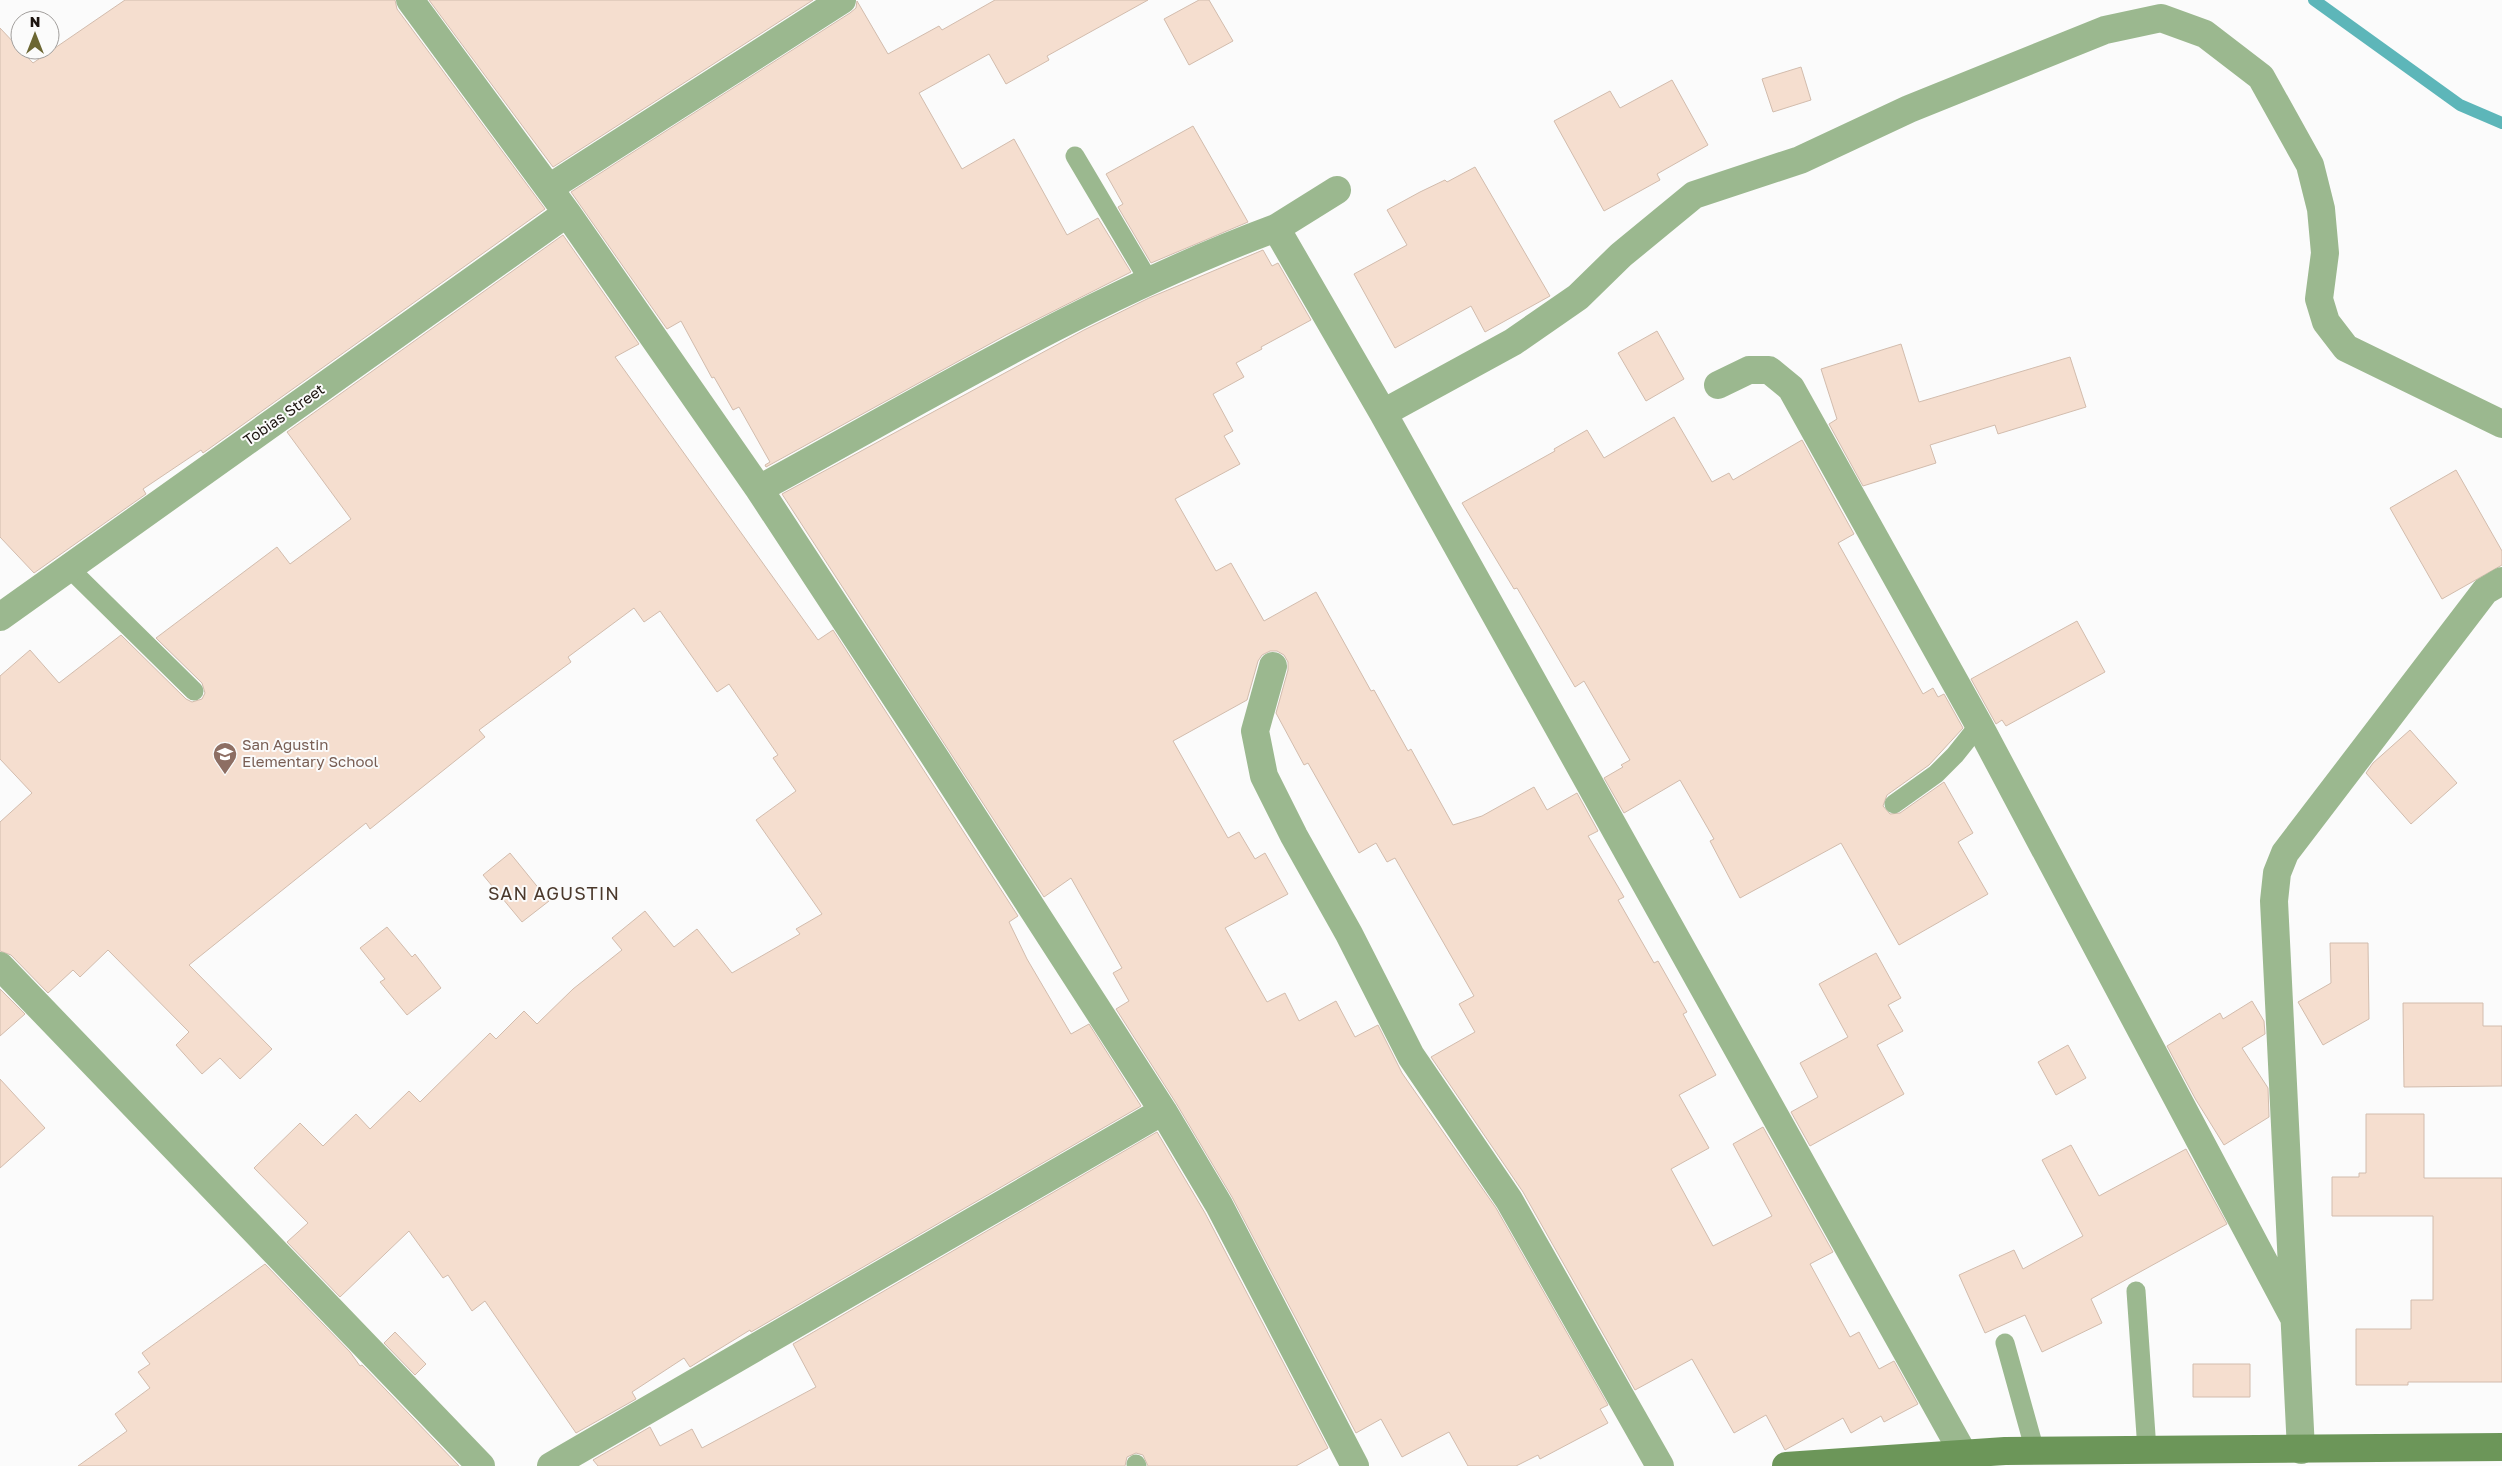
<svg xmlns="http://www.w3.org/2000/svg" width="2502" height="1466" font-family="'Golos Text',sans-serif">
	<rect width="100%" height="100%" fill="#fbfbfb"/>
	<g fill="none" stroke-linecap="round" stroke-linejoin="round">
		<!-- stream -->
		<path stroke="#5db6b9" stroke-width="12" d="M2314 0 2460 105 2502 123"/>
	</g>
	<!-- building -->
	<path fill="#f5decf" stroke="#d2bcad" d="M125 0H395L397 9 545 209 203 453 201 450 143 489 146 494 34 573 0 537V28L33 63Z
		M429 0H813L553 167Z
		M995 0H1148L1047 56 1049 60 1006 84 989 54 919 93 962 169 1014 139 1067 235 1098 218 1131 272 1006 335 766 467 765 465 770 462 739 407 733 410 714 377 712 378 681 321 667 329 571 192 850 13 856 8 857 1 888 54 939 26 942 30Z
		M1199 0H1209L1233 41 1189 65 1164 19Z
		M1801 67 1811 100 1773 112 1762 79Z
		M1672 80 1708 145 1657 174 1660 180 1604 211 1554 121 1610 91 1620 108Z
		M1193 126 1248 222 1151 263 1118 207 1123 204 1106 174Z
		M1475 167 1550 296 1485 332 1471 306 1395 348 1354 274 1407 245 1387 210 1420 192 1445 180 1447 182Z
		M563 235 639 344 615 357 818 640 833 630 1018 916 1009 922 1027 959 1071 1034 1089 1024 1141 1106 751 1332 750 1330 690 1367 684 1358 632 1392 636 1399 576 1433 485 1301 472 1311 448 1275 443 1278 409 1231 340 1297 287 1242 308 1223 254 1168 300 1123 323 1146 356 1114 370 1129 409 1091 420 1102 490 1033 496 1039 524 1011 537 1024 573 989 622 950 612 938 645 911 674 947 697 929 732 973 800 934 796 929 822 914 756 820 796 791 773 758 778 755 729 684 717 692 660 611 644 622 634 608 568 657 571 662 479 730 485 737 370 829 366 823 189 965 272 1049 240 1079 220 1058 202 1074 176 1045 189 1032 108 950 80 977 73 970 48 993 11 955 0 951V822L32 793 0 759V676L30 650 59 683 121 635 186 699 192 702 202 699 205 693 202 683 156 638 277 547 290 564 351 519 287 432Z
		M1263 250 1272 266 1278 263 1311 320 1261 347 1262 349 1236 363 1244 377 1213 394 1233 431 1224 436 1240 464 1175 499 1216 571 1231 563 1264 621 1316 592 1371 691 1374 690 1408 751 1411 749 1453 825 1482 816 1534 787 1547 810 1577 793 1598 831 1588 836 1624 897 1618 900 1654 963 1658 961 1687 1012 1683 1014 1716 1075 1679 1095 1709 1148 1671 1169 1713 1246 1772 1216 1733 1144 1763 1127 1833 1252 1810 1264 1850 1337 1859 1332 1879 1369 1894 1361 1918 1404 1884 1422 1881 1416 1851 1433 1843 1418 1785 1450 1766 1415 1734 1433 1692 1359 1635 1390 1523 1192 1431 1057 1475 1032 1459 1004 1474 996 1395 858 1387 862 1376 843 1359 853 1308 763 1304 765 1276 713 1288 670V662L1284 655 1277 651H1270L1262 655 1258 661 1247 700 1173 741 1228 838 1239 832 1255 859 1265 853 1288 894 1225 928 1267 1002 1285 993 1299 1021 1336 1001 1355 1037 1378 1025 1402 1073 1496 1208 1608 1405 1600 1409 1608 1423 1540 1459 1538 1455 1516 1466H1468L1449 1432 1402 1457 1381 1419 1356 1433 1232 1197 1176 1103 1116 1009 1129 1001 1113 973 1122 968 1071 878 1044 897 782 494 1084 330 1149 298Z
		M1657 331 1684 379 1646 401 1618 353Z
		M1901 344 1919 402 2070 357 2086 407 1998 434 1995 425 1930 445 1936 463 1863 486 1829 424 1837 419 1821 369Z
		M1674 417 1712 482 1729 473 1733 480 1802 440 1854 534 1838 543 1923 694 1933 688 1938 697 1944 694 1963 728 1929 765 1887 795 1883 806 1890 814 1900 813 1944 782 1973 833 1958 842 1988 894 1899 945 1841 843 1740 898 1710 841 1714 839 1680 780 1624 813 1604 778 1623 767 1621 765 1630 760 1584 681 1575 687 1517 588 1514 589 1462 503 1555 451 1554 449 1587 430 1604 458Z
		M2456 470 2502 551V565L2442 599 2390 508Z
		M2077 621 2105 672 2006 726 2002 720 1996 724 1971 679Z
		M2410 730 2457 783 2411 824 2366 773 2373 763Z
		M510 853 549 901 522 922 483 875Z
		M387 927 412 957 415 954 441 988 407 1015 380 982 385 979 360 948Z
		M2330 943H2368L2369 1019 2323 1045 2298 1002 2331 983Z
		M1876 953 1901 998 1888 1005 1903 1031 1877 1045 1904 1094 1810 1146 1791 1112 1818 1097 1800 1063 1848 1037 1819 984Z
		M0 989 25 1014 0 1036Z
		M2252 1001 2264 1021 2265 1034 2242 1048 2268 1088 2269 1117 2224 1145 2196 1100 2167 1046 2220 1013 2223 1019Z
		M2403 1003H2483V1026H2502V1086L2404 1087Z
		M2068 1045 2086 1078 2056 1095 2038 1062Z
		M0 1079 45 1128 0 1168Z
		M2366 1114H2424V1178H2502V1382H2408V1385H2356V1329H2411V1300H2433V1216H2332V1177H2359V1173H2366Z
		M1157 1132 1205 1213 1328 1448 1296 1466H1148L1143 1455 1136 1453 1127 1457 1125 1466H598L593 1460 650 1427 660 1446 692 1429 702 1448 816 1387 793 1344Z
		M2071 1145 2099 1196 2186 1149 2227 1224 2091 1299 2102 1323 2042 1352 2025 1315 1985 1333 1959 1275 2014 1250 2023 1269 2083 1236 2042 1160Z
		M265 1264 350 1352 360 1366 362 1365 459 1466H78L127 1431 115 1414 150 1388 138 1372 150 1364 142 1353Z
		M395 1332 426 1364 415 1375 384 1343Z
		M2193 1364H2250V1397H2193Z"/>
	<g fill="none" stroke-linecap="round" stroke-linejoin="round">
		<!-- lane -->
		<path stroke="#9bb88f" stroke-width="19" d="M1075 156 1149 281
			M69 568 194 691
			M1894 804 1936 774 1955 755 1979 725
			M2136 1291 2147 1450
			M2005 1343 2035 1451
			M1136 1464 1137 1466"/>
		<!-- street -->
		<path stroke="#9bb88f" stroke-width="28" d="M410 0 567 213 759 489 936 759 1163 1111 1219 1205 1355 1466
			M549 188 842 0
			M1276 228 1337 190
			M1718 385 1749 370H1769L1791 388 1979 725 2294 1318
			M1383 413 1513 342 1578 297 1621 255 1694 195 1800 160 1909 109 2105 30 2161 18 2205 34 2261 77 2310 165 2321 209 2325 253 2319 299 2326 322 2346 348 2502 424
			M759 489C928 397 1095 295 1276 228L1383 413 1963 1453
			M0 617 567 213
			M1273 666 1255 731 1264 776 1294 836 1349 934 1411 1056 1509 1200 1660 1466
			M0 966 481 1466
			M2301 1450 2274 901 2277 873 2285 853 2485 591 2502 581
			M551 1466 1163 1111"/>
		<!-- secondary -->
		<path stroke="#6c9659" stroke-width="28" d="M1786 1466 2005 1451 2502 1447"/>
	</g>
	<!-- icons -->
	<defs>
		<g id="school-pin" transform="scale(1.25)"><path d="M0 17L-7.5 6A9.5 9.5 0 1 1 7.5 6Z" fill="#8d6e63" stroke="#fbfbfb"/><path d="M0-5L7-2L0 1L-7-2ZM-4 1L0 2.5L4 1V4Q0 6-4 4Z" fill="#fff"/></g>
	</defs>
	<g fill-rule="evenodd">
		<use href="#school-pin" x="225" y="754"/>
	</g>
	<g text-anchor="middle" stroke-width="4" stroke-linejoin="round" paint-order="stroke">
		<!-- street labels -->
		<g font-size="15" fill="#1d1510" stroke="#fbfbfb">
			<text transform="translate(284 415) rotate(-35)" y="5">Tobias Street</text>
		</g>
		<!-- education labels -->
		<g font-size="15" fill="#785e54" stroke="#fbfbfb" text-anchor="start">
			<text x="242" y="750">San Agustin<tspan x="242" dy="17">Elementary School</tspan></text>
		</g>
		<!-- quarter labels -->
		<g font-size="18" letter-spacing="1" fill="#4a382b" stroke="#fbfbfb">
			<text x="554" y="900">SAN AGUSTIN</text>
		</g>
	</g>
	<!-- north arrow -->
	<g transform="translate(35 35)"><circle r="24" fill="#fbfbfb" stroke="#a29f9d"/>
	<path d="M0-4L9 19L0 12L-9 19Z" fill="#6c6733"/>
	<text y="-8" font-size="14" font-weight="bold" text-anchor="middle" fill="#1d1510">N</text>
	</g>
</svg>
